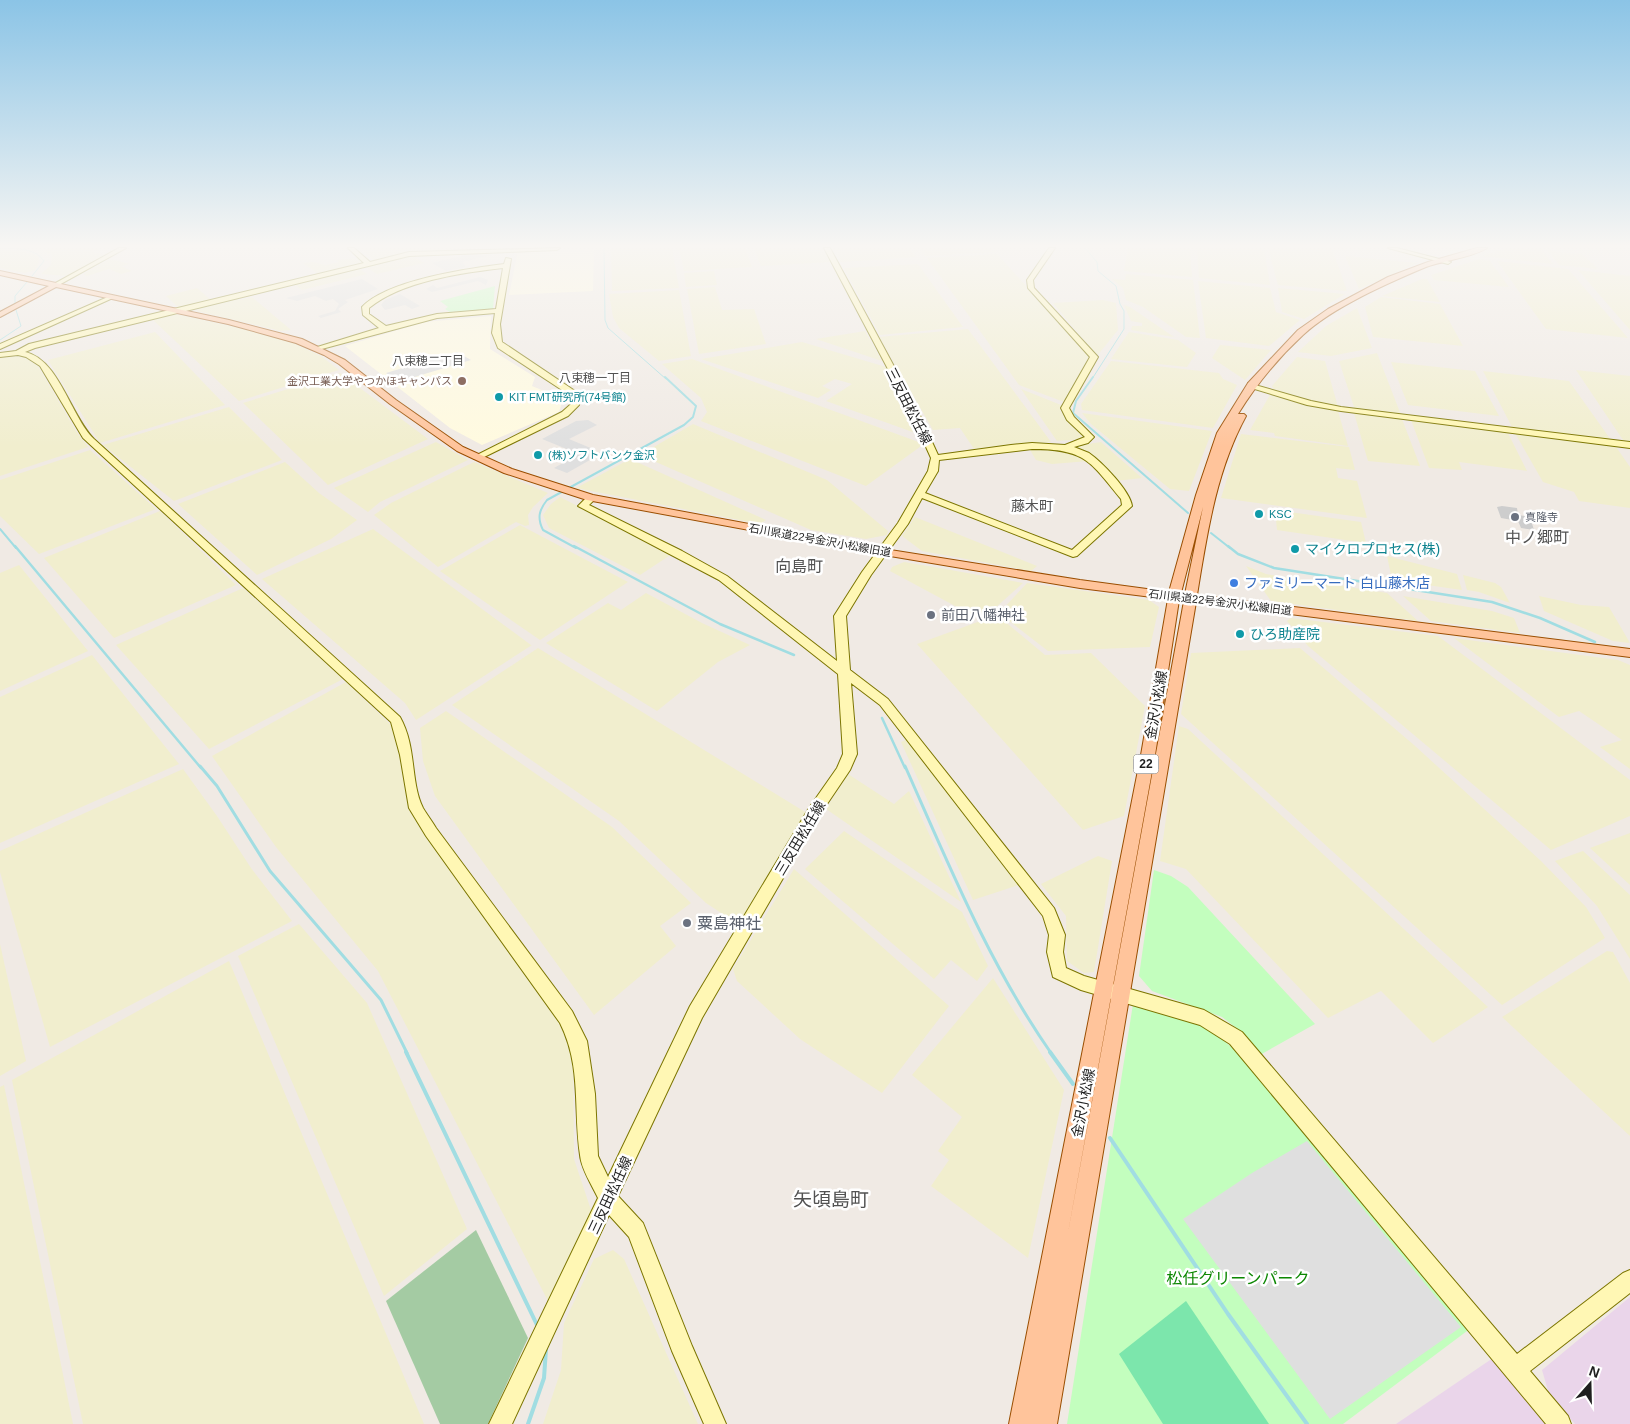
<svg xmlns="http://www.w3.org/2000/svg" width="1630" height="1424" font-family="Arial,'Noto Sans JP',sans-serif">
	<rect width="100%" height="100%" fill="#f0eae4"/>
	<!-- industrial -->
	<path fill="#ead5ea" d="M1630 1297V1424H1575L1549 1394 1542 1370Z
		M1493 1358 1547 1424H1396Z"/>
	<!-- education -->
	<path fill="#fffadf" d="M594 250 593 291 509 295 518 251Z
		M491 316 490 349 535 377 532 386 563 399 559 412 482 445 450 428 345 346 424 322Z"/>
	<!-- religious -->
	<path fill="#cdcdcd" d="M1502 506 1517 508 1518 515 1530 517 1534 530 1521 528 1518 521 1501 518 1497 507Z"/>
	<!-- farmland -->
	<path fill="#f1eece" d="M52 248H94L98 249 93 252 106 255 69 276 41 274 51 265 52 255 42 250Z
		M361 248H453L454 249 415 251 374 261Z
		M611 248H672L679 288 612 291Z
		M679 248H745L752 267 684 271Z
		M754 248H822L830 262 761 266Z
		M832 248H909L916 257 841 262Z
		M919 248H992L995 252 925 256Z
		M1128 248H1190L1192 277 1124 271Z
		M1197 248H1264L1270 285 1199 278Z
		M1268 248H1332L1347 291 1278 285Z
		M1510 248H1540L1553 264 1481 256Z
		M0 249 31 253 38 256 39 263 35 270 25 273 0 268Z
		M1548 251 1582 254 1598 269 1559 265Z
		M997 254 1091 357 1064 402 1019 385 927 258Z
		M411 255 424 263 377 274 366 267Z
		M1345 256 1417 263 1359 289Z
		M358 258 364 263 320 275 303 263 313 262 325 265 339 262 336 260Z
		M110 259 130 264 121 266 132 271 121 274 109 269 87 276 83 274Z
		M1479 259 1490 261 1509 287 1434 280 1431 275Z
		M1497 261 1568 269 1628 338 1546 329Z
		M918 264 963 327 880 335 844 268Z
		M358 268 367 274 302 290 294 284Z
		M1578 270 1630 276V330Z
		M714 271 717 285 686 287 684 273Z
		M1126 274 1193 280 1200 338 1186 337 1143 307 1126 300 1123 288 1112 279 1125 280Z
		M1422 279H1427L1440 302 1382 296Z
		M1198 281 1270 288 1276 312 1300 320 1269 346 1206 338Z
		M715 287 722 310 754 309 766 344 699 354 687 289Z
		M197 288 212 301 188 308 178 307 166 296Z
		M1278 288 1345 294 1304 319 1282 312Z
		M679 290 691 356 659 361 619 328 613 317 609 294Z
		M252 297 291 330 281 331 197 311 199 307 237 298 239 300Z
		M1381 297 1440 304 1463 346 1373 337 1365 307Z
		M1103 300 1116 303 1118 330 1097 356 1053 303Z
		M1124 305 1130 307 1174 337 1131 330 1132 326H1142V323L1131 321Z
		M1357 308 1372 348 1331 356 1298 352 1326 326Z
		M175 314 244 329 293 343 321 356 339 370 239 401 153 320Z
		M968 329 1051 442 974 449 960 428 933 430 879 337Z
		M865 331 882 361 816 339Z
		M155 332 225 405 100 443 48 360Z
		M1129 332 1178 340 1196 353 1187 367 1111 359Z
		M802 342 886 367 921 435 826 401 852 384 835 379 822 386 831 390 818 398 701 359Z
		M1220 345 1271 350 1245 380 1212 358Z
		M1377 353 1401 415 1355 410 1339 361Z
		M23 356 38 366 76 431 88 447 0 476V357Z
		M1297 357 1325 361 1338 407 1274 391 1272 386Z
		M692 359 924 444 866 486 701 421 707 412 701 398 662 364Z
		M1111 361 1219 373 1223 379 1237 385 1213 428 1082 410 1081 404Z
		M1391 362 1475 371 1499 416 1408 405Z
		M1576 370 1630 376V441L1623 440Z
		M1483 371 1569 381 1611 440 1513 429Z
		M340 373 428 439 328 485 243 403Z
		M1021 389 1061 405 1060 411 1087 436 1086 439 1057 441Z
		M1271 393 1307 405 1338 411 1348 446 1275 436 1274 433 1250 430Z
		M229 407 282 460 174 501 103 445Z
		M1082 413 1212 431 1189 491 1170 489 1091 424Z
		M1354 413 1402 419 1420 466 1368 461Z
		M1411 420 1507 431 1527 471 1459 462 1462 470 1429 468Z
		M693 424 827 480 888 531 887 535 866 539 811 530 640 455Z
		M1515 433 1614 444 1630 467V508L1579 501 1574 492 1543 482Z
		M1241 434 1349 447 1355 470 1336 468 1338 478 1357 481 1367 518 1221 498Z
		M436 442 468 460 380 502 368 512 334 488Z
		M1101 442 1142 478 1116 481 1075 446Z
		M1055 448 1067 450 1089 461 1052 464 1036 460 1030 450Z
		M90 450 156 509 39 554 0 516V480Z
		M630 459 766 520 760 524 576 488Z
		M285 462 319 493 357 520 331 539 257 575 178 504Z
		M474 462 548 493 533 507 528 515 529 525 525 526 516 522 438 567 374 515 391 503Z
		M560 497 672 554 640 575 549 528 543 515 551 504Z
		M1275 510 1361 522 1366 543 1277 530Z
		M160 511 236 585 114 638 44 558Z
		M915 517 1037 566 1031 571 922 551 902 536Z
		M520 525 628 582 540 640 440 571Z
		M373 529 531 645H532L416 720 405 703 262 579Z
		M1387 556 1457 574 1462 590 1392 580Z
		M904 562 945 569 1023 583 995 608 966 618 957 607 890 571 892 567Z
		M19 565 88 651 0 691V573Z
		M1246 566 1266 574 1387 593 1418 621 1271 601Z
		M1463 575 1495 583 1501 587 1510 603 1479 592 1467 590Z
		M1027 583 1149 600 1159 607 1150 647 1048 651 999 613Z
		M243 588 343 679 209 749 116 645Z
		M646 593 702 623 750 645 718 662 657 711 546 643 608 603 621 610Z
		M1403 596 1492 611 1514 618 1520 633 1431 621Z
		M1539 596 1581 605 1609 607 1630 643 1613 641 1544 611Z
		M997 615 1045 655 1091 653 1145 706 1124 816 1083 830 917 644Z
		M1291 618 1438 636 1630 780V816L1551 850 1308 646 1287 621Z
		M1454 638 1618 660 1630 665V769L1600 747 1622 740 1579 711 1559 717Z
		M538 648 810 815 741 926 706 903 619 821 452 705Z
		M1300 648 1414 745 1541 861 1586 907 1605 938 1502 1005 1181 714 1191 653Z
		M92 655 179 764 0 843V697Z
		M346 682 392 726 404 758 408 808 557 1015 573 1058 574 1159 593 1216 548 1301 378 971 276 847 212 756Z
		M446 711 612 827 691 903 660 926 676 946 594 1015 435 796 423 761 420 728Z
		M1179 726 1188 729 1488 1007 1433 1043 1381 991 1328 1018 1186 869 1160 861Z
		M908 739 1019 885 973 900 901 742Z
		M183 769 217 816 251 868 292 921 50 1047 0 872V851Z
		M848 774 894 804 909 791 961 902 826 809Z
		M844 831 962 912 988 966 977 981 951 960 934 979 805 869Z
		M1630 833V885L1590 848Z
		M1583 851 1630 895V959L1597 906 1555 861Z
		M1098 856 1112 861 1094 972 1084 973 1067 961 1066 916 1041 884Z
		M794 869 949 1006 882 1093 800 1039 737 981 733 969Z
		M299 924 367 1003 467 1229 384 1296 238 956Z
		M0 944 26 1061 0 1076Z
		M1607 951 1613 952 1630 983V1136L1502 1017Z
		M229 961 424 1424H83L12 1080Z
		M993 978 1064 1090 1028 1258 931 1186 949 1160 938 1151 962 1117 912 1075Z
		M4 1085 50 1310 73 1424H0V1087Z
		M613 1250 624 1259 698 1424H543L561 1370 564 1323 594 1259Z"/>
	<!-- cemetery -->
	<path fill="#a4cba3" d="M476 1230 528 1338 488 1424H440L386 1301Z"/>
	<!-- park -->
	<path fill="#c3febe" d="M495 286 493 309 450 312 445 309 448 307 440 301Z
		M1154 870 1171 876 1188 887 1315 1024 1260 1055 1243 1033 1222 1017 1152 991 1139 976Z
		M1133 1004 1207 1027 1240 1054 1471 1328 1343 1424H1067Z"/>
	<!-- pitch -->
	<path fill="#7ce6ac" d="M1186 1301 1269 1424H1163L1119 1354Z"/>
	<!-- parking -->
	<path fill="#dfdfdf" d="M470 254 492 255 462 262 466 267 446 271 432 263Z
		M480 277 488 280 486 285 478 281 432 292 426 289 433 285 437 288Z
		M362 279 378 289 345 300 348 302 338 309 341 312 321 318 318 316 335 311 339 304 333 299 326 301 315 296 297 301 286 298Z
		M400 294 420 306 412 309 405 305 385 310 381 305 385 300Z
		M457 352 471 360 398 382 386 373Z
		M588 420 597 425 569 439 593 449 588 453 597 456 567 473 554 468 579 454 542 439 576 421Z
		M1307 1141 1461 1327 1330 1419 1183 1219 1252 1173Z"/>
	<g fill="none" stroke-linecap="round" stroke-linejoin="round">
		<!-- stream-far4 -->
		<path stroke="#a1dde2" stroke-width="1" d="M1 248C16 249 34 247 44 261L32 276
			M604 248 605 320 608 328 666 379
			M1085 248 1097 262 1098 271 1116 286 1120 304 1124 311V329L1092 379
			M15 305V296L27 282
			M0 340 21 326 16 310"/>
		<!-- stream-far3 -->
		<path stroke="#a1dde2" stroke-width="2" d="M1093 377 1076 401 1073 413 1188 513
			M0 529 16 548
			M1211 533 1230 548
			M576 548 543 530C537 518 539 510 547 500L684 425 693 417 696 406 665 377"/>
		<!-- stream-far2 -->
		<path stroke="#a1dde2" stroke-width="2.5" d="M15 546 201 768
			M574 546 720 624 794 655
			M1228 546 1238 554 1274 568 1492 602 1540 618 1595 642
			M882 718 905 768"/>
		<!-- stream-far1 -->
		<path stroke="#a1dde2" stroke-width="3" d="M200 766 217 786 270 871 381 1000 407 1053
			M905 766C949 865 989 964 1051 1053"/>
		<!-- stream -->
		<path stroke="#a1dde2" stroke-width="4" d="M406 1052 538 1327
			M1050 1052 1073 1084
			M1110 1138 1228 1314 1307 1424
			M528 1424 544 1378 546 1349"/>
		<!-- secondary casing -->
		<g stroke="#7c7500" stroke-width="2">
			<path id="secondary" d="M119 248H126L57 286 52 285Z
				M348 248H354L370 262 409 252 560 248 557 250 409 256 35 348 25 352C59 359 71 417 94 439 196 532 298 624 400 717 417 747 410 782 423 808 427 815 432 821 436 828L572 1011 587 1041 595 1094 598 1156 608 1177 690 1006 809 808 837 768 843 754 838 674 719 580 578 506 588 496H594L596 498 589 505 682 551 727 576 837 661 834 616 862 572 898 523 928 471 931 458 908 407 824 248H830L916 407 938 455 1011 445 1032 443 1065 445 1085 437 1067 420 1061 408 1090 357 1028 288 1027 280 1049 248H1055L1033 280 1034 288 1098 357 1069 408 1074 417 1094 437 1088 443 1074 447C1079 449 1084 451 1089 453 1102 462 1130 491 1132 506L1077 556 1073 557 922 498 908 524 871 575 846 616 850 670 888 699 1054 908 1065 935 1063 952 1066 968 1084 976 1204 1010 1242 1032 1517 1354 1623 1273 1630 1270V1293L1530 1371 1568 1416 1571 1424H1546L1230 1044 1200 1025 1081 990 1053 977 1047 952 1049 935 1043 916 880 705 851 683 857 754 850 770 819 816 702 1018 618 1196 643 1223 692 1346 726 1424H704L672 1351 629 1237 609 1215 512 1424H489L598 1198C592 1185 581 1169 580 1155 573 1109 582 1067 560 1023L426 836 409 808 400 755 391 722 83 438 40 366 26 357 18 355 0 357V353L16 351 29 344 364 263ZM1032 449C1085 449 1090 461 1121 499L1122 505 1072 550 925 493 938 471 939 460Z
				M1388 248H1397L1451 262 1448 264Z
				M506 258 511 259 500 324 502 342 575 391 579 405 568 416 480 459H474L473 457 562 412 571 404 568 394 498 348 492 333 495 313 437 318 318 350 314 348 379 328 363 315 362 307C388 280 466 269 504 264ZM503 268 496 309 437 314 386 326 369 314V308C402 281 461 273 503 268Z
				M110 296 115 297 0 349V344Z
				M1248 383 1311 401 1341 407 1630 442V448L1341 411 1307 405 1248 387Z"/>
		</g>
		<!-- primary casing -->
		<g stroke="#9a4e00" stroke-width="2">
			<path id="primary" d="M1477 248H1487C1472 258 1444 260 1426 267 1388 283 1333 307 1303 335 1278 358 1256 385 1238 414H1244L1246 416C1216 471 1207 534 1197 595L1630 649V657L1196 602 1057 1424H1009L1141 755 1168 599 1080 588 884 555 587 500 504 473 457 451 390 404 339 364 324 355 296 343 228 324 56 287 0 317V312L49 286 0 275V271L229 320 302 339 345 360 396 400 463 447 512 469 593 495 884 549 1080 580 1169 592 1196 495 1217 433 1248 383 1298 330 1328 309 1388 277 1428 262ZM1203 507 1185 594 1181 593ZM1179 600 1184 601 1065 1249 1155 755Z"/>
		</g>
		<!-- secondary -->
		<use href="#secondary" fill="#fff7b4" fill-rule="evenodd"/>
		<!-- primary -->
		<use href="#primary" fill="#ffc49b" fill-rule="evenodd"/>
	</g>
	<!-- sky -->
	<linearGradient id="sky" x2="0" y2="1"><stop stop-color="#8bc4e6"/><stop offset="0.55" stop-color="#f8f6f3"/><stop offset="1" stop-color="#f8f6f3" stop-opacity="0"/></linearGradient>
	<rect width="1630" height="447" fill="url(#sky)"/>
	<!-- markers -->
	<circle fill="#8d6e63" stroke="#fff" stroke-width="2" cx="462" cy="381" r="5"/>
	<g fill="#0f9aa8" stroke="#fff" stroke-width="2">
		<circle cx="499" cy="397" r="5"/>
		<circle cx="538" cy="455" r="5"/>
		<circle cx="1259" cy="514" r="5"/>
		<circle cx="1295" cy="549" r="5"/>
		<circle cx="1240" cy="634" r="5"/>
	</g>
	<g fill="#6b7280" stroke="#fff" stroke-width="2">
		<circle cx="1515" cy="517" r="5"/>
		<circle cx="931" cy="615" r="5"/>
		<circle cx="687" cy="923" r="5"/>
	</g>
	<circle fill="#3f7fe0" stroke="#fff" stroke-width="2" cx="1234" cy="583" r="5"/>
	<g text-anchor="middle" stroke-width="5" stroke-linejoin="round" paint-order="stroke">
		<!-- far-education labels -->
		<g font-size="11" fill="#785e54" stroke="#fff" text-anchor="end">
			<text x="452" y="385">金沢工業大学やつかほキャンパス</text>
		</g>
		<!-- far-culture labels -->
		<g font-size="11" fill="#0d838f" stroke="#fff" text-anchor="start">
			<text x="509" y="401">KIT FMT研究所(74号館)</text>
			<text x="548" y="459">(株)ソフトバンク金沢</text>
			<text x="1269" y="518">KSC</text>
		</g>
		<!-- far-worship labels -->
		<g font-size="11" fill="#5b616d" stroke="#fff" text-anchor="start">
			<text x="1525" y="521">真隆寺</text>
		</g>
		<!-- far-street labels -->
		<g font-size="11" fill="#1f1f1f" stroke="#fff">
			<text transform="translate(820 540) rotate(10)" y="4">石川県道22号金沢小松線旧道</text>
			<text transform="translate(1220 602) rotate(7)" y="4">石川県道22号金沢小松線旧道</text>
		</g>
		<!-- far-neighbourhood labels -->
		<g font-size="12" fill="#525252" stroke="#fff">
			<text x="428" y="365">八束穂二丁目</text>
			<text x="595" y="382">八束穂一丁目</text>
		</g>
		<!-- shield labels -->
		<rect fill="#fff" stroke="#626262" stroke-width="1" x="1133.5" y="754.5" width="25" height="19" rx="4"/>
		<g font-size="12" font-weight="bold" fill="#1f1f1f">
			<text x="1146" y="768">22</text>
		</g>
		<!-- street labels -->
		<g font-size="14" fill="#1f1f1f" stroke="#fff">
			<text transform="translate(909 406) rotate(63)" y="5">三反田松任線</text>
			<text transform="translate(1156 705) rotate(-80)" y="5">金沢小松線</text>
			<text transform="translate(800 838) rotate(-59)" y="5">三反田松任線</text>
			<text transform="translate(1083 1103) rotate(-79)" y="5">金沢小松線</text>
			<text transform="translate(610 1195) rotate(-65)" y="5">三反田松任線</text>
		</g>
		<!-- far-quarter labels -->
		<g font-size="14" fill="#525252" stroke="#fff">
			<text x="1032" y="511">藤木町</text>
		</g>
		<!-- culture labels -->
		<g font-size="14" fill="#0d838f" stroke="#fff" text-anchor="start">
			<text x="1305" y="554">マイクロプロセス(株)</text>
			<text x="1250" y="639">ひろ助産院</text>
		</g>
		<!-- shop labels -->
		<g font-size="14" fill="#366cbe" stroke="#fff" text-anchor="start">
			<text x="1244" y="588">ファミリーマート 白山藤木店</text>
		</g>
		<!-- worship labels -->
		<g font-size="14" fill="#5b616d" stroke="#fff" text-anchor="start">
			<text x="941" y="620">前田八幡神社</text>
		</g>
		<!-- quarter labels -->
		<g font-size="16" fill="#525252" stroke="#fff">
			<text x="1537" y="543">中ノ郷町</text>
			<text x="799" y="572">向島町</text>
		</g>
		<!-- near-worship labels -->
		<g font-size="16" fill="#5b616d" stroke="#fff" text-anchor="start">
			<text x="697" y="929">粟島神社</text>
		</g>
		<!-- near-park labels -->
		<g font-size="16" fill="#0c8702" stroke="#fff">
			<text x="1238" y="1284">松任グリーンパーク</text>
		</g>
		<!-- near-quarter labels -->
		<g font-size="19" fill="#525252" stroke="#fff">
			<text x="831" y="1206">矢頃島町</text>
		</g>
	</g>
	<!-- north arrow -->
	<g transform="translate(1590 1384) rotate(20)" stroke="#ffffff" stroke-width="4" paint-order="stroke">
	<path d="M0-4L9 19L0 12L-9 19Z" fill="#1f1f1f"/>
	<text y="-8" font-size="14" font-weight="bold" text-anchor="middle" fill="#1f1f1f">N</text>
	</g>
</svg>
